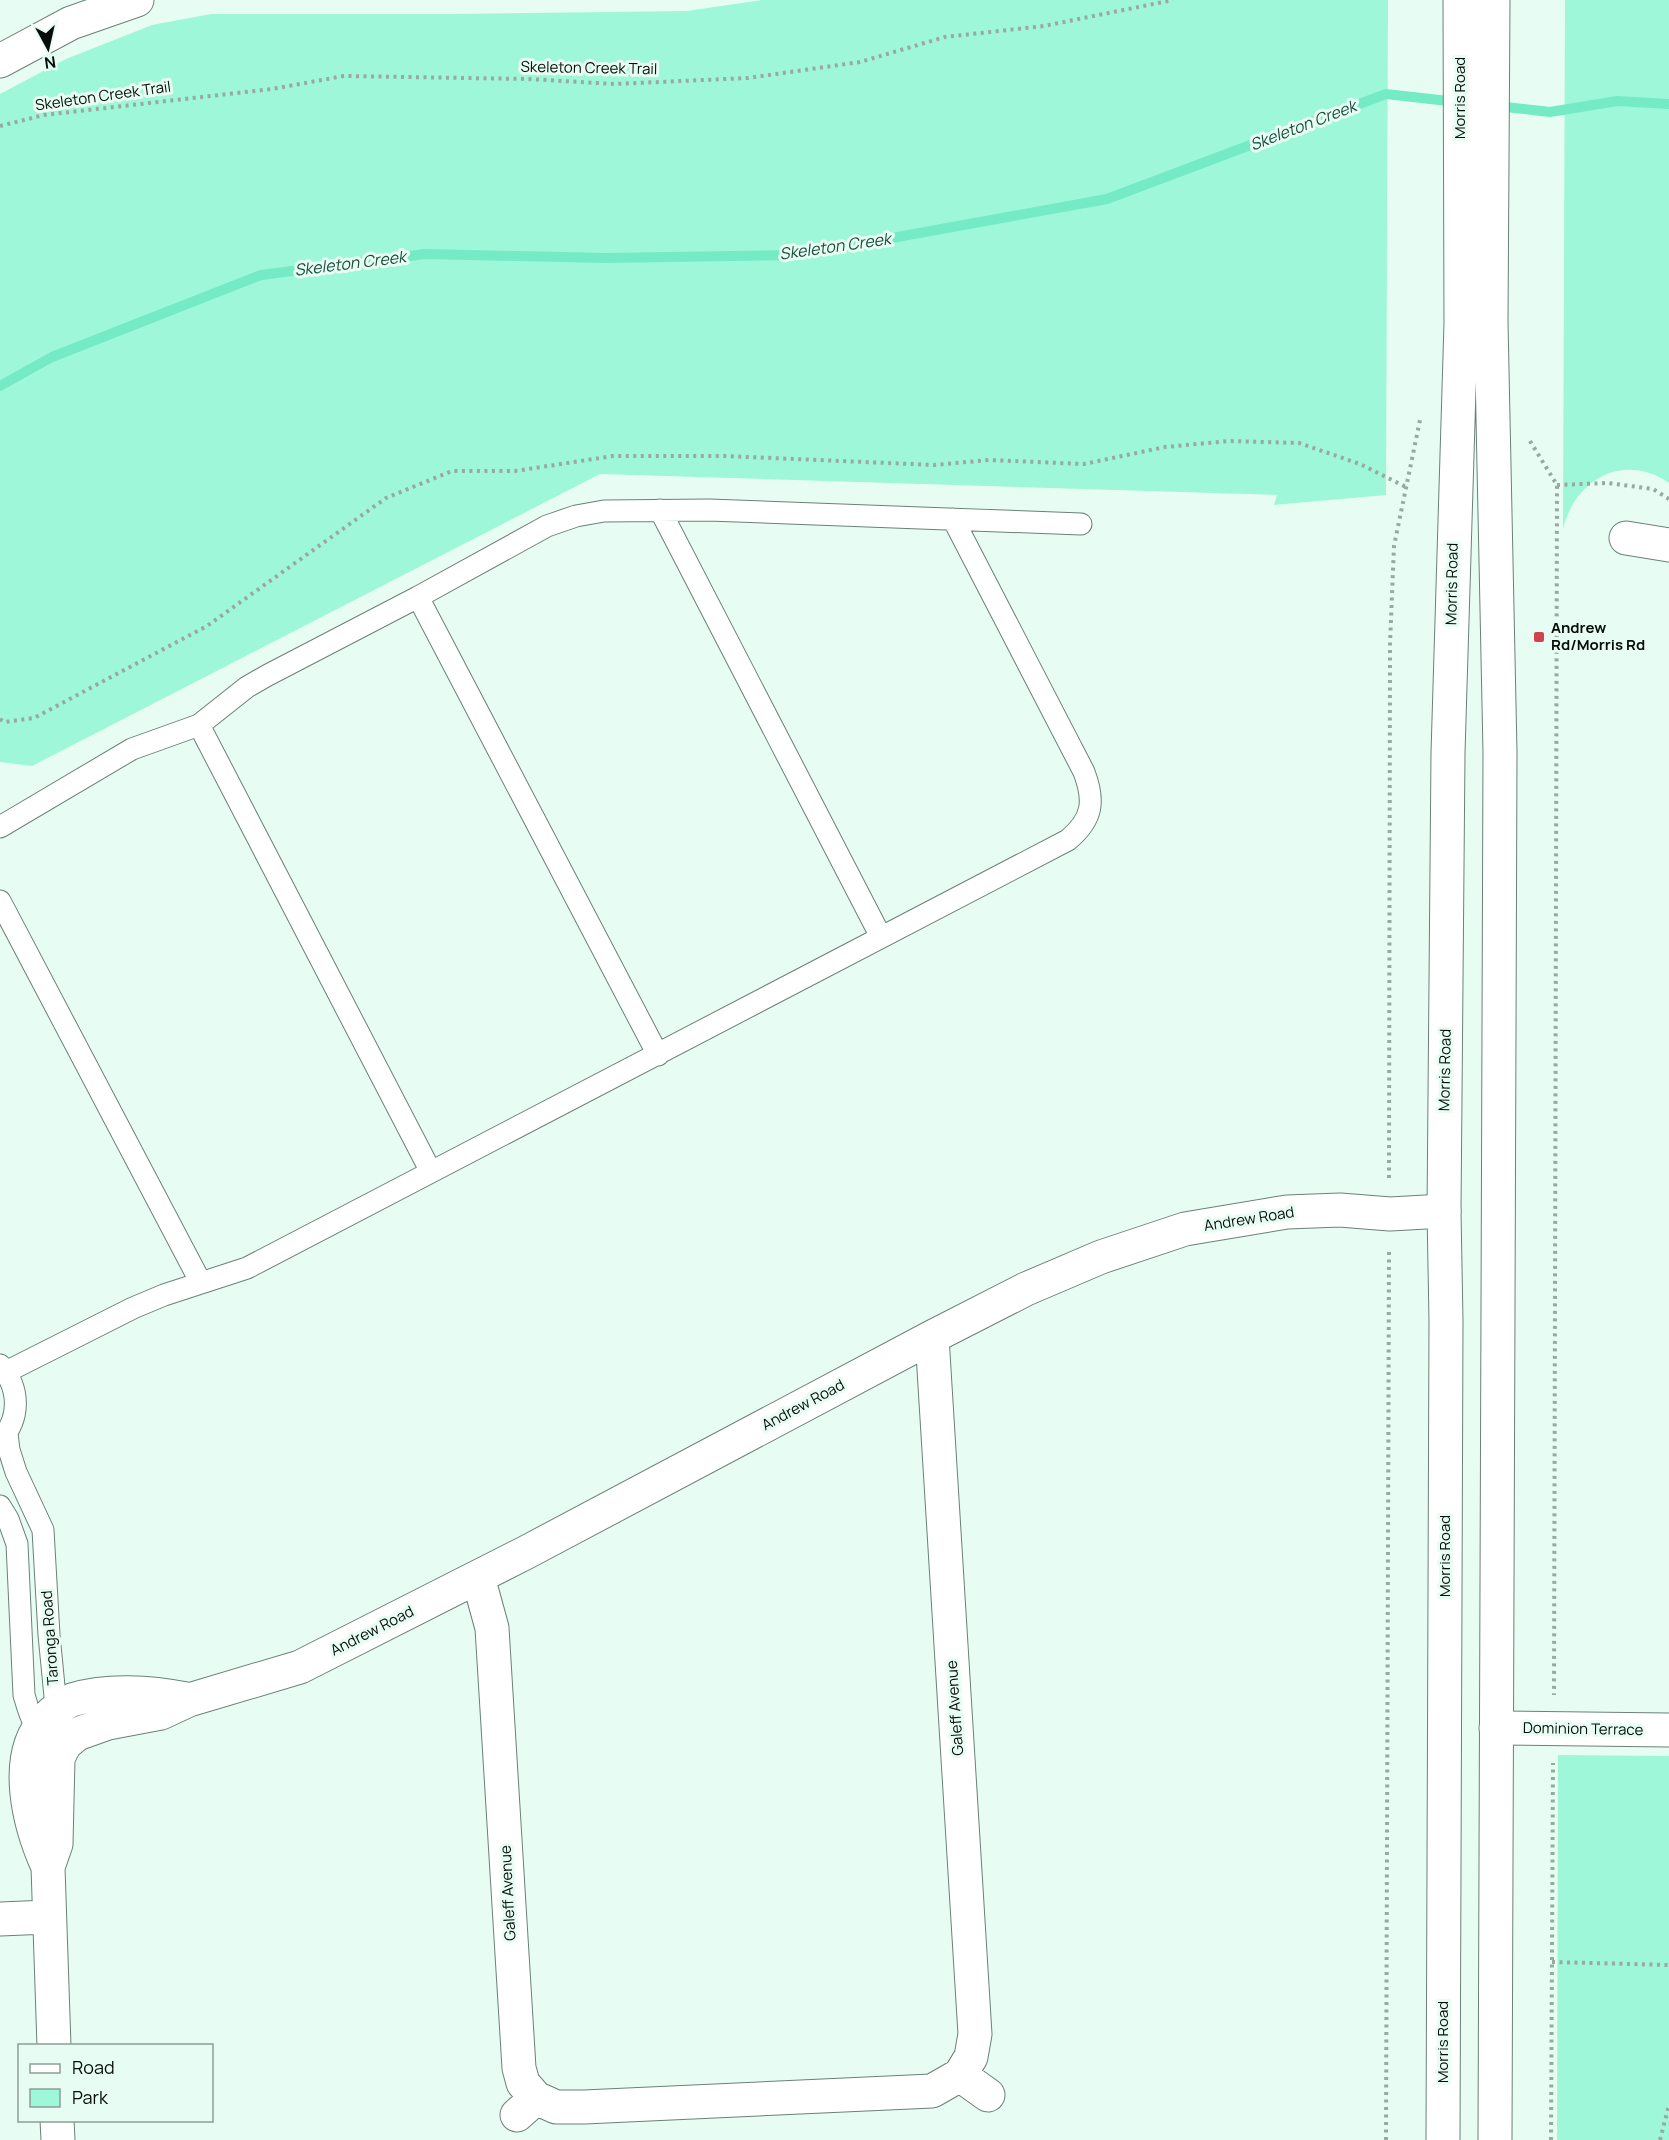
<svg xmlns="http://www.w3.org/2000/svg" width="1669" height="2140" font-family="Manrope,sans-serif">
	<rect width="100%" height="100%" fill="#e7fdf4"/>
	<!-- green -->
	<path fill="#9ff7d9" d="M762 0H1388L1386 495 1274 505 1277 495 600 474 32 766 0 762V94L66 59 152 25 211 14H451L687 11Z
		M1565 0H1669V483C1624 452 1575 479 1563 529Z
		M1558 1755 1669 1756V2140H1557Z"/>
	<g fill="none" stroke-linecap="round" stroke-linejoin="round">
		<!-- stream -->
		<path stroke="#74eac5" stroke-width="10" d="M1497 106 1550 112 1617 101 1669 104
			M0 386 52 357 261 275 425 254 605 258 798 255 1107 199 1386 94 1457 102"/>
		<!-- service casing -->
		<g stroke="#6b8078" stroke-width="23">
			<path id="service" d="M660 510 881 937
				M418 597 658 1055
				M199 725 431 1172
				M0 827 132 749 199 725 247 687 268 675 418 597 547 526 576 516 604 511 709 510 1081 524
				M0 901 201 1283
				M0 1365C20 1388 21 1418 0 1441
				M6 1372 133 1308 164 1295 247 1268 1068 840C1093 819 1095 801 1084 772L953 519
				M7 1433 9 1450 16 1472 43 1530 49 1635 57 1717
				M0 1506 8 1519 17 1544 24 1695C29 1711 31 1725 46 1733"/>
		</g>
		<!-- minor casing -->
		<g stroke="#6b8078" stroke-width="35">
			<path id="minor" d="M0 61 71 23 137 0
				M1626 538 1669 545
				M932 1337 975 2034 971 2057 960 2075
				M478 1577 492 1628 519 2068 523 2083 536 2098
				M1496 1728 1669 1730
				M48 1867C29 1825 11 1756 46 1719 53 1711 62 1704 72 1700 106 1689 151 1692 186 1699
				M0 1919 48 1917
				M54 2046 48 1867 56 1844 58 1758 65 1744 77 1734 108 1723 161 1713 189 1700 300 1667 525 1553 932 1337 1026 1289 1101 1257 1185 1229 1287 1212 1340 1210 1390 1214 1444 1211
				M517 2115 536 2098 556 2107H584L932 2091 960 2075 988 2095
				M57 2120 58 2140"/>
		</g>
		<!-- tertiary casing -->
		<g stroke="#6b8078" stroke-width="35">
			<path id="tertiary" d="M1493 0 1491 322 1500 752 1495 2140
				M1443 2140 1446 1321 1444 1211 1448 753 1461 323 1460 0"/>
		</g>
		<!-- path -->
		<path stroke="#98a9a2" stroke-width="4" stroke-dasharray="3 4.5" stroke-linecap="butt" d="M0 126 44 115 272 89 344 76 529 79 614 84 748 78 860 62 945 37 1044 26 1173 0
			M1530 441 1557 485 1554 1695
			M1557 485 1608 483 1653 489 1669 499
			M0 719 4 722 34 718 207 626 386 498 452 471H515L613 456H725L934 465 989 460 1084 464 1165 447 1229 441 1299 443 1360 464 1406 487
			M1389 1178 1390 644 1394 546 1420 420
			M1552 1962 1669 1965
			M1386 2140 1389 1249
			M1551 2140 1553 1763
			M1660 2140 1669 2105"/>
		<!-- service -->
		<use href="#service" stroke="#fff" stroke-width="21"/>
		<!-- minor -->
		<use href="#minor" stroke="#fff" stroke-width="33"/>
		<!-- tertiary -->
		<use href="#tertiary" stroke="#fff" stroke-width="33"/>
	</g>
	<!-- markers -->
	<rect fill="#d2424d" stroke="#e7fdf4" stroke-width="2" x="1533" y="631" width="12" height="12" rx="3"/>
	<g text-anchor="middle" stroke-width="6" stroke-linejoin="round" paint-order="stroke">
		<!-- street labels -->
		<g font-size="15" fill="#060d0a" stroke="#e7fdf4">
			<text transform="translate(589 68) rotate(1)" y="5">Skeleton Creek Trail</text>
			<text transform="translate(103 96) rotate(-8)" y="5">Skeleton Creek Trail</text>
			<text transform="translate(1460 98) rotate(-90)" y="5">Morris Road</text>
			<text transform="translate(1452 584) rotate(-89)" y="5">Morris Road</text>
			<text transform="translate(1445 1070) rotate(-89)" y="5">Morris Road</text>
			<text transform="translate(1249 1219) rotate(-9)" y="5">Andrew Road</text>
			<text transform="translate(803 1405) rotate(-28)" y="5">Andrew Road</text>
			<text transform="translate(1445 1556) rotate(-90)" y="5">Morris Road</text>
			<text transform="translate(372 1631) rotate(-27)" y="5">Andrew Road</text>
			<text transform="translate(50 1638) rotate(-94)" y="5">Taronga Road</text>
			<text transform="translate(955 1708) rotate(-94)" y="5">Galeff Avenue</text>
			<text transform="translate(1583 1729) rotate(1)" y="5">Dominion Terrace</text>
			<text transform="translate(508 1893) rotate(-93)" y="5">Galeff Avenue</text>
			<text transform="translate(1443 2042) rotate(-90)" y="5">Morris Road</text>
		</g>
		<!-- poi labels -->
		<g font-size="15" font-weight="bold" fill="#060d0a" stroke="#e7fdf4" text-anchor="start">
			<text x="1551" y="633">Andrew<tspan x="1551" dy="17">Rd/Morris Rd</tspan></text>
		</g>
		<!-- water labels -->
		<g font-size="16" font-style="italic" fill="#1b4d3e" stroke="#e7fdf4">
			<text transform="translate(1303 125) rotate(-21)" y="6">Skeleton Creek</text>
			<text transform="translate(835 246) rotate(-8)" y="6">Skeleton Creek</text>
			<text transform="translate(350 263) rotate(-7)" y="6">Skeleton Creek</text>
		</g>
	</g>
	<!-- legend -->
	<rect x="18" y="2044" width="195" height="78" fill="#e7fdf4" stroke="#8d9d96" stroke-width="1.5"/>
	<rect x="30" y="2064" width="30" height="9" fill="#ffffff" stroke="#8d9d96" stroke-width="1.5"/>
	<text x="72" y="2074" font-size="18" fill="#060d0a">Road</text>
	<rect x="30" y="2089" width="30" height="18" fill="#9ff7d9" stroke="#8d9d96" stroke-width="1.5"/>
	<text x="72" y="2104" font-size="18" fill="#060d0a">Park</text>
	<!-- north arrow -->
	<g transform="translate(48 48) rotate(172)" stroke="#e7fdf4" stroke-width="4.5" paint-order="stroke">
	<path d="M0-4.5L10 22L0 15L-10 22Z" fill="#060d0a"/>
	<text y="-9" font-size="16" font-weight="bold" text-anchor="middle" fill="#060d0a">N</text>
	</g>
</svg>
